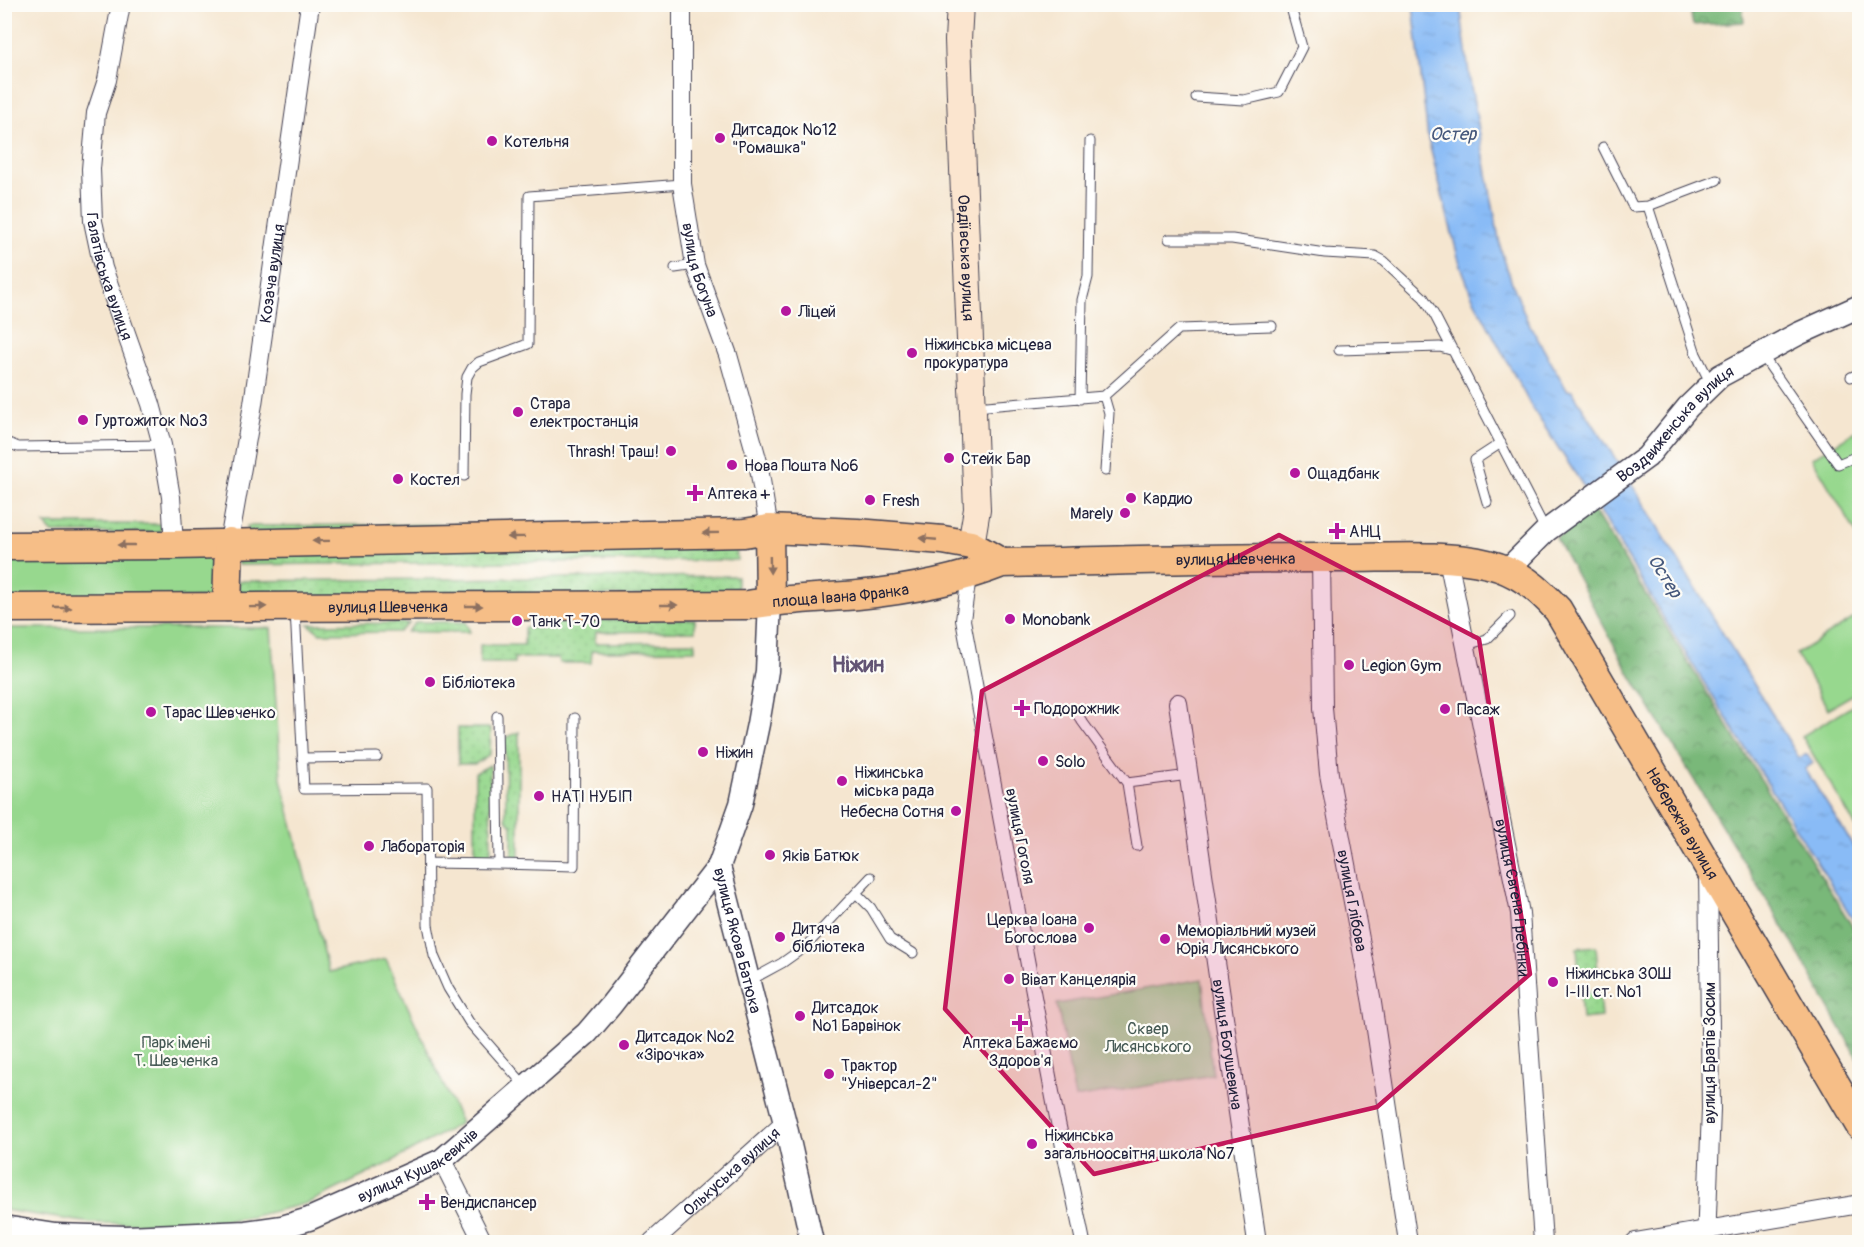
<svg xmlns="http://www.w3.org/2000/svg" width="1864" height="1247" font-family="Pangolin,sans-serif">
	<defs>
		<pattern id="grass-dots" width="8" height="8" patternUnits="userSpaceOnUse" patternTransform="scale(1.5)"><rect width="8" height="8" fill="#97d88e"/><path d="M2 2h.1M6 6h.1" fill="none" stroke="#82b97b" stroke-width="1.8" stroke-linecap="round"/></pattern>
		<pattern id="forest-crowns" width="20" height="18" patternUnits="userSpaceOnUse" patternTransform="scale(1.5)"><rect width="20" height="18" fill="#79b879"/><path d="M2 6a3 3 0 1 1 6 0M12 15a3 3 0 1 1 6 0" fill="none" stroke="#639564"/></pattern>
		<pattern id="water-ripples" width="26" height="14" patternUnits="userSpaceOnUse" patternTransform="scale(1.5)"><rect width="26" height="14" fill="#89bbf6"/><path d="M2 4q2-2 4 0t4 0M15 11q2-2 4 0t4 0" fill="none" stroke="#76a0d4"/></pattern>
	</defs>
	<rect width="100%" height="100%" fill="#fdfcf7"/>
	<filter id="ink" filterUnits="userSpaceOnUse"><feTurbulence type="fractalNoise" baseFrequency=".0167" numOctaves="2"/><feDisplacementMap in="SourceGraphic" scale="12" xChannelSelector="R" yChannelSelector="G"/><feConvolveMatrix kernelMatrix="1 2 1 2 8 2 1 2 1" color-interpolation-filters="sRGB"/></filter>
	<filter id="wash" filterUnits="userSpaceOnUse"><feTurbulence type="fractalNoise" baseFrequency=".008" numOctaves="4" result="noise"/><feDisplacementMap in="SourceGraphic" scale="24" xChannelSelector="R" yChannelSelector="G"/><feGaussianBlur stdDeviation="1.35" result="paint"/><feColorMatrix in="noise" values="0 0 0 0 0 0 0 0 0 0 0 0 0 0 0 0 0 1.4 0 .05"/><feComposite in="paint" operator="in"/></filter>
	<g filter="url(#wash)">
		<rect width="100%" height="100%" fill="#f5e6d0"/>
		<!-- grass -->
		<path fill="url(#grass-dots)" stroke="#5c7d64" stroke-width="1.5" d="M45 524H164L159 533H52Z
			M492 524 491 527 248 532 247 526Z
			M736 541 737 560 238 565V547Z
			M737 576V594L239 599 238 581Z
			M695 619V631L596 632 595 643 695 642V650L592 651 591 663H559L558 658H514V663H480V645H524V628H544L545 621Z
			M416 622H466L470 632H407Z
			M409 623 399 632 320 633 308 624Z
			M458 728H491L490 754 475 764H458Z
			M519 732V861H512V825L506 819 505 738Z
			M490 765 491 859H475V773Z
			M1596 946 1598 973 1579 975 1577 948Z
			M1599 991 1601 1017 1582 1019 1580 993Z"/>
		<!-- forest -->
		<path fill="url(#forest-crowns)" stroke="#4e6d5a" stroke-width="1.5" d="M1689 5H1742L1744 22 1693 25Z
			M1594 511 1859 937V1061L1788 935 1631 676 1556 538Z"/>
		<!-- green -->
		<path fill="#97d88e" stroke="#5c7d64" stroke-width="1.5" d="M1859 429V538L1812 458Z
			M215 550 214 598 5 600 4 552Z
			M1859 615V691L1828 709 1796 654Z
			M4 628H271L281 779 329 972 386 959 461 1123 382 1167 308 1203 250 1217 193 1224 91 1223 5 1210Z
			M1859 702V832L1802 736Z
			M1202 979 1213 1075 1075 1098 1057 1004Z"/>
		<!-- water -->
		<path fill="url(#water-ripples)" stroke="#566e98" stroke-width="1.5" d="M1413 5H1460L1470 81 1501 250 1511 280 1527 320 1567 390 1572 391 1636 491 1799 758 1807 754 1813 763 1805 769 1859 855V929L1666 622 1601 513 1531 406 1471 294 1458 257 1428 139Z"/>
	</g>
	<g filter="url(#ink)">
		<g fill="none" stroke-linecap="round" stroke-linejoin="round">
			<!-- service casing -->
			<g stroke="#423f51" stroke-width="11">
				<path id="service" d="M1196 97 1244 100 1279 92 1302 47 1290 4
					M1603 147 1633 207 1648 206 1696 354 1711 384
					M1648 206 1717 180
					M1169 239H1232L1325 253 1375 256 1384 261 1424 298 1435 316 1546 531
					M675 268 695 265
					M1339 350 1440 347 1454 351
					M1762 355 1838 464 1860 455
					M1851 377 1860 373
					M1104 396 1109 413 1105 471
					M1080 399 1082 300 1088 277 1090 141
					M975 407 1104 396 1179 329 1272 326
					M4 441 18 447 162 445
					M464 476 465 394 467 377 472 368 479 362 528 344 529 196 682 184
					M1487 502 1475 460 1501 443
					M295 609 304 789 427 788 428 925 434 956 448 988 469 1022 526 1087
					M1466 645 1487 639 1510 616
					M1076 713 1127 783
					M302 758 377 757
					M1137 846 1127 783 1189 775
					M428 863 499 864 497 716
					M499 864 574 866 575 718
					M856 893 871 908 890 939 913 953
					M749 981 782 963 806 946 871 877"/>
			</g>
			<!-- pedestrian casing -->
			<g stroke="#423f51" stroke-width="16">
				<path id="pedestrian" d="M969 576 963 620 1055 1108 1083 1242"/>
			</g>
			<!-- minor casing -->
			<g stroke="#423f51" stroke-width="20">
				<g id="minor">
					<path id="s1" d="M121 4 107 80 96 113 91 169 93 221 103 268 151 404 162 445 171 497 174 545"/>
					<path id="s2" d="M682 4V184L695 265 728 355 758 462 769 529"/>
					<path id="s3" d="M229 542 253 404 310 4"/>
					<path id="s4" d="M1321 558 1323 708 1329 774 1372 1003 1408 1242"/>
					<path id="s5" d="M1448 559 1520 913 1543 1242"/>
					<path id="s6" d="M1178 703 1257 1242"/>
					<path d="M442 1160 483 1242"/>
					<path id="s7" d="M652 1242 785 1123"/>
					<path d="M1635 1242 1860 1204"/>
					<path d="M1706 1242 1711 1109 1708 869"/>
				</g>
			</g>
			<!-- tertiary casing -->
			<g stroke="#423f51" stroke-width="25">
				<g id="tertiary">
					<path id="s8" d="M1507 570 1546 531 1647 457 1688 407 1720 376 1798 334 1860 306"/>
					<path id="s9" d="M770 601 767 671 758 724 741 804 719 866 785 1123 812 1242"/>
					<path id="s10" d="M4 1227 56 1235 126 1237 246 1232 282 1227 309 1219 442 1160 587 1033 611 1005 719 866"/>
				</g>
			</g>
			<!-- secondary casing -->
			<g stroke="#423f51" stroke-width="28">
				<g id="secondary">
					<path id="s11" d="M960 4 958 40 960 97 977 509 971 545"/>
				</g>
			</g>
			<!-- primary casing -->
			<g stroke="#423f51" stroke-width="31">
				<g id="primary">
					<path d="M769 529 770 601"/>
					<path d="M4 546 174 545 744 533 769 529 857 533 943 540 971 545 1002 563"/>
					<path d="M227 607 229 542"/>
					<path id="s12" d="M4 608 748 605C784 599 821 598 858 595 908 590 956 581 1002 563 1117 561 1232 557 1347 558 1391 558 1446 554 1488 564 1518 571 1538 588 1558 610L1860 1126"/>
				</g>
			</g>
			<!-- service -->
			<use href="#service" stroke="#fff" stroke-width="9"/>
			<!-- pedestrian -->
			<use href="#pedestrian" stroke="#fff" stroke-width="14"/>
			<!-- minor -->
			<use href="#minor" stroke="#fff" stroke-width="18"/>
			<!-- tertiary -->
			<use href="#tertiary" stroke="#fff" stroke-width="22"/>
			<!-- secondary -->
			<use href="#secondary" stroke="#fbe5cf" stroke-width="26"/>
			<!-- primary -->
			<use href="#primary" stroke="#f6be87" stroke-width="28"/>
		</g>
		<!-- one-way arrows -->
		<defs><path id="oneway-solid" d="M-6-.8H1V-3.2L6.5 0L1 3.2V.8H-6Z" transform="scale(1.5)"/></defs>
		<g fill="#8c7061">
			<use href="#oneway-solid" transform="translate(711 533) rotate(179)"/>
			<use href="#oneway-solid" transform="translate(516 537) rotate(179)"/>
			<use href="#oneway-solid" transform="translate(928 539) rotate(-175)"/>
			<use href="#oneway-solid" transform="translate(321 541) rotate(179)"/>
			<use href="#oneway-solid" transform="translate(126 545) rotate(180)"/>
			<use href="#oneway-solid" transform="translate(770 565) rotate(89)"/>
			<use href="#oneway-solid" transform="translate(669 605)"/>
			<use href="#oneway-solid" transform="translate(474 606)"/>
			<use href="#oneway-solid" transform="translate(258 607) rotate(-1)"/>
			<use href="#oneway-solid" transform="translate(63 608)"/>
		</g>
	</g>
	<!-- marked area -->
	<path fill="#c2185b" fill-opacity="0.2" stroke="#c2185b" stroke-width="4.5" stroke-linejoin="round" d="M1279 535 1479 639 1530 974 1377 1107 1094 1174 945 1009 982 691Z"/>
	<!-- markers -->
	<g fill="#b5179e" stroke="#fdfcf7" stroke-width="2">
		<circle cx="720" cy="138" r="6"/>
		<circle cx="492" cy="141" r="6"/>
		<circle cx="786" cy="311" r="6"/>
		<circle cx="912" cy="353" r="6"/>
		<circle cx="518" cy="412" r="6"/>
		<circle cx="83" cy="420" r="6"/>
		<circle cx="671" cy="451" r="6"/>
		<circle cx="949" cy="458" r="6"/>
		<circle cx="732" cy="465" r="6"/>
		<circle cx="1295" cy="473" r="6"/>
		<circle cx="398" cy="479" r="6"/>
		<path d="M692 484h6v6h6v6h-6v6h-6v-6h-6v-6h6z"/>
		<circle cx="1131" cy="498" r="6"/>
		<circle cx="870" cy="500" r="6"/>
		<circle cx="1125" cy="513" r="6"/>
		<path d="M1334 522h6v6h6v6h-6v6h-6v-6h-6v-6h6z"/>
		<circle cx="1010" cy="619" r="6"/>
		<circle cx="517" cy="621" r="6"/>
		<circle cx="1349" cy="665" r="6"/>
		<circle cx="430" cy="682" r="6"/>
		<path d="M1019 699h6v6h6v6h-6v6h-6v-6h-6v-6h6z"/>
		<circle cx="1445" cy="709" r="6"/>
		<circle cx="151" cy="712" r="6"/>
		<circle cx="703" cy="752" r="6"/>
		<circle cx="1043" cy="761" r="6"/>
		<circle cx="842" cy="781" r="6"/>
		<circle cx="539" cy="796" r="6"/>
		<circle cx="956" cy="811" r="6"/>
		<circle cx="369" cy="846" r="6"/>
		<circle cx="770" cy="855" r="6"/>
		<circle cx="1089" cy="928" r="6"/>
		<circle cx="780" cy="937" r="6"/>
		<circle cx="1165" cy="939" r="6"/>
		<circle cx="1009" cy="979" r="6"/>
		<circle cx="1553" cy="982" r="6"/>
		<circle cx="800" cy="1016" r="6"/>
		<path d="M1017 1014h6v6h6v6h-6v6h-6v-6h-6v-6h6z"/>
		<circle cx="624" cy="1045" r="6"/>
		<circle cx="829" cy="1074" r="6"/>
		<circle cx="1032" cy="1144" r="6"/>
		<path d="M424 1193h6v6h6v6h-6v6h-6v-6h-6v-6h6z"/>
	</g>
	<g text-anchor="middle" stroke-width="4.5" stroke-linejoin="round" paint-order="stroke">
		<!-- poi labels -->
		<g font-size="16" fill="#22223b" stroke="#fdfcf7" text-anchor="start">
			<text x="732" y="135">Дитсадок №12<tspan x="732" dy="18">"Ромашка"</tspan></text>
			<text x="504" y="147">Котельня</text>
			<text x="798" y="317">Ліцей</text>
			<text x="924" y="350">Ніжинська місцева<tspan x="924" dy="18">прокуратура</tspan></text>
			<text x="530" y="409">Cтара<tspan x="530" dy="18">електростанція</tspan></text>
			<text x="95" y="426">Гуртожиток №3</text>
			<text x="659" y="457" text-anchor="end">Thrash! Траш!</text>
			<text x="961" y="464">Стейк Бар</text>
			<text x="744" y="471">Нова Пошта №6</text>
			<text x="1307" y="479">Ощадбанк</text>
			<text x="410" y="485">Костел</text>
			<text x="707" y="499">Аптека +</text>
			<text x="1143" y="504">Кардио</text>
			<text x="882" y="506">Fresh</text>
			<text x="1113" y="519" text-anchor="end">Marely</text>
			<text x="1349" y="537">АНЦ</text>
			<text x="1022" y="625">Monobank</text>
			<text x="529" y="627">Танк Т-70</text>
			<text x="1361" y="671">Legion Gym</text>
			<text x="442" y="688">Бібліотека</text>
			<text x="1034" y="714">Подорожник</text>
			<text x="1457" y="715">Пасаж</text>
			<text x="163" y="718">Тарас Шевченко</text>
			<text x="715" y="758">Ніжин</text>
			<text x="1055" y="767">Solo</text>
			<text x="854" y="778">Ніжинська<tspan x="854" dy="18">міська рада</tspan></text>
			<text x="551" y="802">НАТІ НУБІП</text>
			<text x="944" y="817" text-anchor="end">Небесна Сотня</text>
			<text x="381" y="852">Лабораторія</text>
			<text x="782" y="861">Яків Батюк</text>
			<text x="1077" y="925" text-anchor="end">Церква Іоана<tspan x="1077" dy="18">Богослова</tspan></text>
			<text x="792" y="934">Дитяча<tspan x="792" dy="18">бібліотека</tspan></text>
			<text x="1177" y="936">Меморіальний музей<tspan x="1177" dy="18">Юрія Лисянського</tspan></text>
			<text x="1565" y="979">Ніжинська ЗОШ<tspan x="1565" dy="18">І-ІІІ ст. №1</tspan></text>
			<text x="1021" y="985">Віват Канцелярія</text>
			<text x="812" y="1013">Дитсадок<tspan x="812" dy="18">№1 Барвінок</tspan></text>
			<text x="636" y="1042">Дитсадок №2<tspan x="636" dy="18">«Зірочка»</tspan></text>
			<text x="1020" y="1048" text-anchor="middle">Аптека Бажаємо<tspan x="1020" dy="18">Здоров'я</tspan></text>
			<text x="841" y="1071">Трактор<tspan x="841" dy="18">"Універсал-2"</tspan></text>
			<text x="1044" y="1141">Ніжинська<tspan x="1044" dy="18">загальноосвітня школа №7</tspan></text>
			<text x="440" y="1208">Вендиспансер</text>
		</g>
		<!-- street labels -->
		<g font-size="16" fill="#22223b" stroke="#fdfcf7">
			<text dy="6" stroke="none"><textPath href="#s11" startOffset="254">Овдіївська вулиця</textPath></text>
			<text dy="6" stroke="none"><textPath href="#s2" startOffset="268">вулиця Богуна</textPath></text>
			<text dy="6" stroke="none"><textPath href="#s3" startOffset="272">Козача вулиця</textPath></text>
			<text dy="6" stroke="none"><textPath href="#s1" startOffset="278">Галатівська вулиця</textPath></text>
			<text dy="6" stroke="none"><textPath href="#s8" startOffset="224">Воздвиженська вулиця</textPath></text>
			<text dy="6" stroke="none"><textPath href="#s12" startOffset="1236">вулиця Шевченка</textPath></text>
			<text dy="6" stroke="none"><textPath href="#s12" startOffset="837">площа Івана Франка</textPath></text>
			<text dy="6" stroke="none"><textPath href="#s12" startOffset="384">вулиця Шевченка</textPath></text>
			<text dy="6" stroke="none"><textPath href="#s12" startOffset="1821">Набережна вулиця</textPath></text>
			<text transform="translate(1021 836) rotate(79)" y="6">вулиця Гоголя</text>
			<text dy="6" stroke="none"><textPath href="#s5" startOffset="345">вулиця Євгена Гребінки</textPath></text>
			<text dy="6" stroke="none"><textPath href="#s4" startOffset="345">вулиця Глібова</textPath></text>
			<text dy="6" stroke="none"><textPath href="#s9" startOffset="348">вулиця Якова Батюка</textPath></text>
			<text dy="6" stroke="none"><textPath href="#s6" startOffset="345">вулиця Богушевича</textPath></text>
			<text transform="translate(1709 1053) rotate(-90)" y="6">вулиця Братів Зосим</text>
			<text dy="6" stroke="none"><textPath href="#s10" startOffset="429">вулиця Кушакевичів</textPath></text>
			<text dy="6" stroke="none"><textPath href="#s7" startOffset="106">Олькуська вулиця</textPath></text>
		</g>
		<!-- park labels -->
		<g font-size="16" fill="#455954" stroke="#fdfcf7">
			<text x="1148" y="1034">Сквер<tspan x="1148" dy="18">Лисянського</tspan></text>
			<text x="176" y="1048">Парк імені<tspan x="176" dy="18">Т. Шевченка</tspan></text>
		</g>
		<!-- water labels -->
		<g font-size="18" font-style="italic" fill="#46587c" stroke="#fdfcf7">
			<text x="1453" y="140">Остер</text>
			<text transform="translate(1665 576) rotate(58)" y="6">Остер</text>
		</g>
		<!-- district labels -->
		<g font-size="22" font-weight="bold" fill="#625474" stroke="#fdfcf7">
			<text x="858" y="672">Ніжин</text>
		</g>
	</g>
	<!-- margin -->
	<rect width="1864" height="1247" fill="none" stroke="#fdfcf7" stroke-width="24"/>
</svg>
